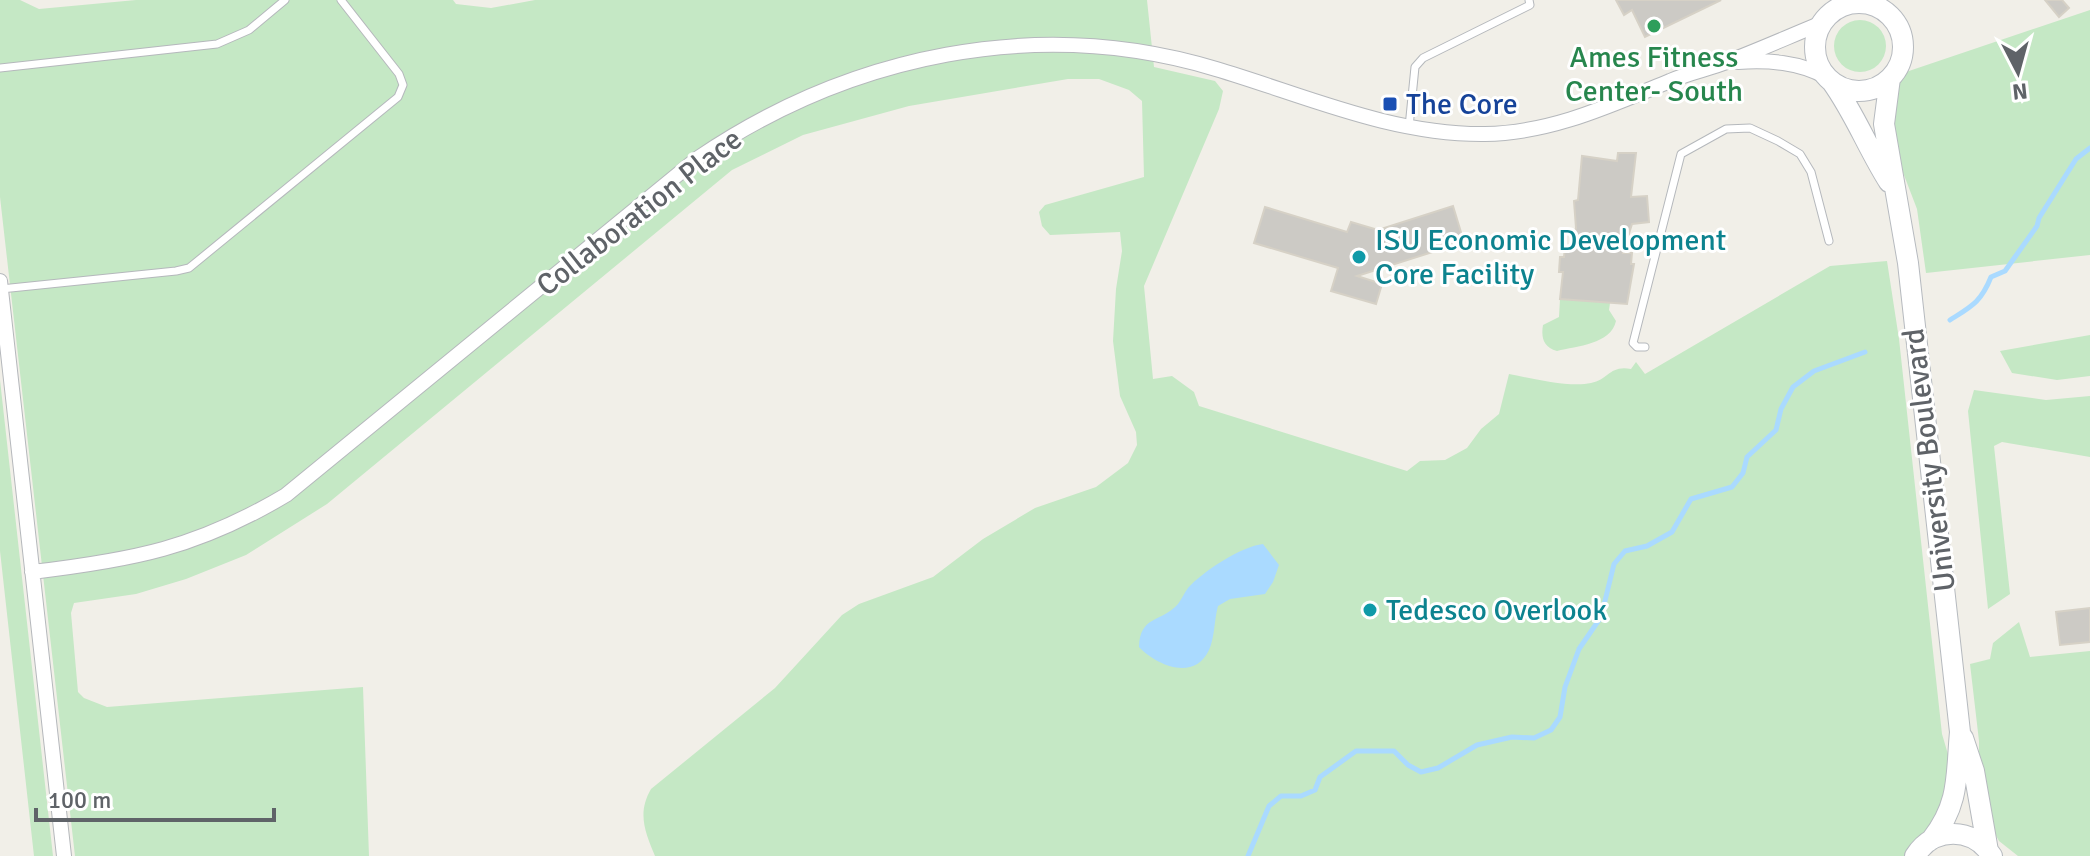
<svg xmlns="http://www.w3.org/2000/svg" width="2090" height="856" font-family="Signika,sans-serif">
	<rect width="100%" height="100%" fill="#f1efe8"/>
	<!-- green -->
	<path fill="#c5e8c5" d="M0 0H20L39 9 136 0H453L456 4 491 8 535 0H1147L1154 67 1215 81 1223 91 1219 109 1144 286 1153 379 1172 376 1194 392 1199 406 1407 471 1420 461 1445 460 1467 448 1481 429 1499 414 1509 374C1530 378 1570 388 1591 383 1609 380 1609 365 1631 369L1636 362 1645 374 1830 266 1887 261 1899 339 1942 734 1950 761 1951 785 1927 832 1912 843 1906 856H655C645 832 637 813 651 789L775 688 842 615 859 604 933 577 983 539 1035 508 1096 487 1128 463 1137 445 1136 432 1120 396 1113 341 1116 289 1122 251 1120 232 1050 235 1042 226 1039 212 1045 205 1144 177 1142 101 1129 90 1099 79H1068L909 106 803 135 732 170 327 504 246 555 186 579 136 594 74 603 71 613 78 692 84 698 107 707 363 687 369 856H75L0 197Z
		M2090 10V255L1926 273 1917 209 1894 149 1893 97 1903 73Z
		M1834 46a26 26 0 1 1 52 0a26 26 0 1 1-52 0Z
		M1560 299 1610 303 1609 310 1616 321C1611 344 1577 346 1557 351 1543 347 1541 337 1543 325L1559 317Z
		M2090 335V376L2057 380 2012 373 2000 351Z
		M0 380 53 856H34L0 551Z
		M1974 390 2046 400 2090 396V457L2002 442 1994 446 2010 594 1988 609 1968 411Z
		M2019 622 2030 657 2090 651V856H2018L1999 841 1994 832 1979 763V741L1970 664 1990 659 1993 643Z"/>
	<!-- water -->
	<path fill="#aadaff" d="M1263 544 1279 565 1273 582 1265 594 1230 599 1218 606C1214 620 1215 637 1209 650 1194 682 1156 665 1139 647 1140 615 1161 623 1178 604 1182 599 1184 593 1188 588 1202 572 1242 546 1263 544Z"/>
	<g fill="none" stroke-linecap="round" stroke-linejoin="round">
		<!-- stream -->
		<path stroke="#aadaff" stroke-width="5" d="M1950 320C1972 306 1981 302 1991 277L2005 271 2037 226 2039 218 2076 159 2090 148
			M1248 856 1269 806 1281 796H1301L1315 790 1320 777 1356 751H1394L1408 765 1421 772 1438 768 1477 745 1512 737 1534 738 1551 730 1560 717 1565 687 1579 649 1601 617 1614 564 1625 551 1647 546 1672 532 1691 499 1732 487 1743 473 1747 457 1776 430 1781 409 1793 387 1814 371 1865 352"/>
	</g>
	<!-- building -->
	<path fill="#cccac5" stroke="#d6d1c6" stroke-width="2" d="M1616 0H1721L1645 37 1632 10 1624 15Z
		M2045 0H2062L2069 8 2059 17Z
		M1618 153H1636L1631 197 1647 196 1649 222 1632 224 1623 253H1632L1631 264H1634L1627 304 1560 299 1563 272H1559L1560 257H1564L1565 247H1570L1576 228 1574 201 1578 200 1582 156 1617 161Z
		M1453 206 1464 242 1357 276 1382 284 1376 304 1331 291 1338 268 1254 243 1265 207 1347 232 1351 222 1378 230Z
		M2090 608V642L2060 645 2056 612Z"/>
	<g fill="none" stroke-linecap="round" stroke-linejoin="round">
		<!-- lane casing -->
		<g stroke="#b5b8bc" stroke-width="9">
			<path id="lane" d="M0 68 217 44 249 30 285 0
				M1409 127 1415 67 1423 58 1530 5 1529 0
				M1 289 176 271 189 268 398 97 403 85 399 74 341 0
				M1645 347H1637L1633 343 1681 154 1726 129 1750 128 1778 141 1800 154 1811 172 1829 241"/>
		</g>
		<!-- street casing -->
		<g stroke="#b5b8bc" stroke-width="16">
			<path id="street" d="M1738 62C1769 60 1799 62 1826 77
				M0 281 64 856
				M32 572C133 560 197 548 286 495L698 158C850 55 1037 15 1216 69 1304 95 1391 135 1485 134 1551 133 1609 106 1670 81 1688 73 1708 69 1727 62 1759 50 1790 36 1822 23"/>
		</g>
		<!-- secondary casing -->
		<g stroke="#b6babf" stroke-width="22">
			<path id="secondary" d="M1815 47a44 44 0 1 1 88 0a44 44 0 1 1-88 0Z
				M1890 78 1884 124 1908 263 1960 732C1956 775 1960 803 1932 839
				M1832 82C1855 114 1868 149 1889 182
				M1963 738 1974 771 1988 851
				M1915 856C1934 826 1973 827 1992 856"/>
		</g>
		<!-- lane -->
		<use href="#lane" stroke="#fff" stroke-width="7"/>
		<!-- street -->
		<use href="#street" stroke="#fff" stroke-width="14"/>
		<!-- secondary -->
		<use href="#secondary" stroke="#fff" stroke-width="20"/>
	</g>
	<!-- markers -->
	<circle fill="#2e9e5b" stroke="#fff" stroke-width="3" cx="1654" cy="26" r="8"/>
	<rect fill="#1a4fb4" stroke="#fff" stroke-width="3" x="1382" y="96" width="16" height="16" rx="4"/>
	<g fill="#0f9aa8" stroke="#fff" stroke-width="3">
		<circle cx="1359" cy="257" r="8"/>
		<circle cx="1370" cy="610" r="8"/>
	</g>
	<g text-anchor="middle" stroke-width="6" stroke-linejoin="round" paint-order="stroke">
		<!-- leisure labels -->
		<g font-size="30" fill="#27864d" stroke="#fff">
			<text x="1654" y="67">Ames Fitness<tspan x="1654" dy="34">Center- South</tspan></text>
		</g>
		<!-- transit labels -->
		<g font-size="30" fill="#164399" stroke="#fff" text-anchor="start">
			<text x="1406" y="114">The Core</text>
		</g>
		<!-- street labels -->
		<g font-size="30" fill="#5f6368" stroke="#fff">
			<text transform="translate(639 212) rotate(-38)" y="10">Collaboration Place</text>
			<text transform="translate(1929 460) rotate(-97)" y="10">University Boulevard</text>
		</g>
		<!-- culture labels -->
		<g font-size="30" fill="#0d838f" stroke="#fff" text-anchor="start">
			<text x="1375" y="250">ISU Economic Development<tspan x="1375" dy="34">Core Facility</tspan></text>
			<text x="1386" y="620">Tedesco Overlook</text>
		</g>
	</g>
	<!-- north arrow -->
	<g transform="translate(2018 72) rotate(174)" stroke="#ffffff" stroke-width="6" paint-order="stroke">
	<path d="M0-6L14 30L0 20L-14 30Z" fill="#5f6368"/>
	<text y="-12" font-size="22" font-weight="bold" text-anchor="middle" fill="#5f6368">N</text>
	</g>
	<!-- scale -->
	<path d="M36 808v12h238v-12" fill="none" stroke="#5f6368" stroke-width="4"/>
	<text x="48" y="808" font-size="24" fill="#5f6368" stroke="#ffffff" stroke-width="6" paint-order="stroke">100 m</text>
</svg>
